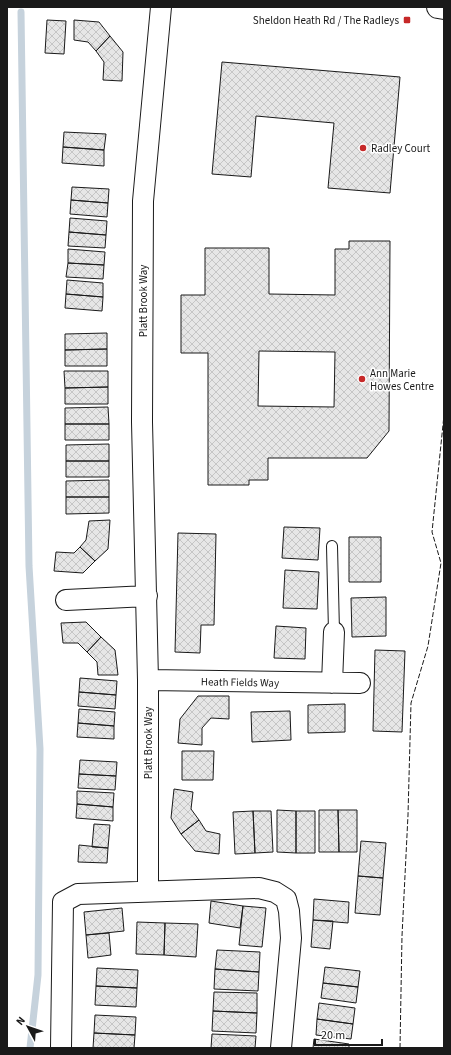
<svg xmlns="http://www.w3.org/2000/svg" width="451" height="1055" font-family="'Source Sans 3',sans-serif">
	<defs>
		<pattern id="building-cross-hatch" width="8" height="8" patternUnits="userSpaceOnUse"><rect width="8" height="8" fill="#e6e6e6"/><path d="M0 0l8 8M0 8l8-8" fill="none" stroke="#c5c5c5"/></pattern>
	</defs>
	<rect width="100%" height="100%" fill="#fff"/>
	<g fill="none" stroke-linecap="round" stroke-linejoin="round">
		<!-- stream -->
		<path stroke="#c6d2dc" stroke-width="7" d="M21 12 29 566 40 749 38 975 30 1048"/>
	</g>
	<!-- building -->
	<path fill="url(#building-cross-hatch)" stroke="#1a1a1a" fill-rule="evenodd" d="M47 20 66 21 64 54 45 53Z
		M74 20 99 22 110 36 96 51 88 42 74 40Z
		M110 36 123 52 122 81 103 80 104 62 96 51Z
		M222 62 400 77 390 193 328 188 334 123 256 116 251 177 212 174Z
		M64 132 106 134 104 150 63 147Z
		M63 147 104 150V166L62 163Z
		M72 187 109 189 108 203 71 200Z
		M71 200 108 203 107 217 70 214Z
		M70 218 107 221 106 235 69 232Z
		M69 232 106 235 105 248 68 246Z
		M349 241H390L389 431 367 458H268V480H249V485H208V353H181V295H205V248H269V294L335 295V249H349ZM259 351 335 352 334 407 258 406Z
		M68 249 105 252 104 265 68 263Z
		M68 263 104 265 103 279 66 277Z
		M67 280 103 283V297L66 294Z
		M66 294 103 297 102 311 65 308Z
		M107 333V349L65 350V334Z
		M107 349V366H65V350Z
		M64 371H108V387L65 388Z
		M108 387V404H65V388Z
		M108 407 109 424H65V408Z
		M65 424H109V440H65Z
		M109 444V461H66V445Z
		M66 461H109V477H66Z
		M109 480V497H66V481Z
		M66 497H109V513L66 514Z
		M110 520 108 549 95 561 80 547 86 540 89 521Z
		M284 527 320 528 318 560 282 558Z
		M178 533 216 534 214 625H201L200 653 175 652Z
		M349 537H381V582H349Z
		M80 547 95 561 83 573 54 571 56 552 74 553Z
		M285 570 319 572 317 609 283 608Z
		M386 597V636L352 637 351 598Z
		M86 622 101 637 87 652 78 643H63L61 623Z
		M276 626 306 628 305 659 274 658Z
		M101 637 115 650 118 675H98L97 662 87 652Z
		M375 650 405 651 402 732 373 731Z
		M80 678 117 681 116 695 79 692Z
		M79 692 116 695 115 709 78 706Z
		M198 696H229V719L211 718 202 728V745L178 743 180 719Z
		M345 704V732L308 733V705Z
		M79 709 115 712 114 726 78 723Z
		M290 711 291 740 252 742 251 712Z
		M78 723 114 726V739L77 737Z
		M182 751H214L213 780H182Z
		M80 760 117 762 116 776 79 774Z
		M79 774 116 776 115 790 78 788Z
		M174 789 193 792 191 809 199 820 181 834 171 818Z
		M77 791 114 793 113 807 77 804Z
		M77 804 113 807V821L76 818Z
		M277 810 296 811V853L277 852Z
		M319 810H338L339 852H319Z
		M338 810H357V852H339Z
		M253 811H271L273 852 255 853Z
		M253 811 255 853 235 854 233 812Z
		M296 811H315V853H296Z
		M199 820 206 831 220 834 219 854 195 851 181 834Z
		M94 824 110 825 108 848 92 847Z
		M361 841 386 843 383 878 358 876Z
		M79 845 108 848 107 863 78 862Z
		M358 876 383 878 380 915 355 913Z
		M314 899 349 902 348 923 313 920Z
		M211 901 243 906 240 928 209 923Z
		M243 906 266 908 262 947 239 945Z
		M122 908 124 931 86 935 84 912Z
		M313 920 333 921 330 949 311 947Z
		M137 922 165 923 164 955 136 954Z
		M165 923 198 924 196 957 164 955Z
		M109 933 111 955 88 958 86 935Z
		M217 950 260 952 259 972 215 969Z
		M325 967 360 971 358 987 323 983Z
		M97 968 138 970 137 988 96 986Z
		M215 969 259 972 258 991 214 989Z
		M323 983 358 987 356 1003 321 998Z
		M96 986 137 988 136 1007 95 1005Z
		M214 992 257 993V1013L213 1011Z
		M319 1003 355 1008 353 1024 317 1019Z
		M213 1011 257 1013 256 1033 212 1031Z
		M95 1015 136 1017 135 1035 94 1033Z
		M317 1019 353 1024 351 1039 316 1035Z
		M94 1033 135 1035 134 1048H93Z
		M212 1034 256 1036 255 1048H211Z
		M314 1039 349 1044V1048H313Z"/>
	<g fill="none" stroke-linecap="round" stroke-linejoin="round">
		<!-- lane casing -->
		<g stroke="#1a1a1a" stroke-width="12">
			<path id="lane" d="M332 546 334 632"/>
		</g>
		<!-- street casing -->
		<g stroke="#1a1a1a" stroke-width="22">
			<path id="street" d="M66 600 147 596
				M148 680 360 683
				M332 683 334 632
				M148 891V680L142 422 143 201 161 7
				M61 1048 63 902 78 894 259 888 275 892 286 899 289 911 291 938 281 1048"/>
		</g>
		<!-- secondary casing -->
		<g stroke="#1a1a1a" stroke-width="24">
			<path id="secondary" d="M438 7 444 8"/>
		</g>
		<!-- lane -->
		<use href="#lane" stroke="#fff" stroke-width="10"/>
		<!-- street -->
		<use href="#street" stroke="#fff" stroke-width="20"/>
		<!-- secondary -->
		<use href="#secondary" stroke="#fff" stroke-width="22"/>
		<!-- fence -->
		<path stroke="#1a1a1a" stroke-width="1" stroke-dasharray="5 2" stroke-linecap="butt" d="M400 1048 402 936 408 815 411 703 428 646 441 563 432 532 444 415"/>
	</g>
	<!-- markers -->
	<g fill="#c62828" stroke="#fff" stroke-width="1.5">
		<rect x="403" y="16" width="8" height="8" rx="2"/>
		<circle cx="363" cy="148" r="4"/>
		<circle cx="362" cy="379" r="4"/>
	</g>
	<g text-anchor="middle" stroke-width="3" stroke-linejoin="round" paint-order="stroke">
		<!-- poi labels -->
		<g font-size="11" fill="#1a1a1a" stroke="#fff" text-anchor="start">
			<text x="399" y="24" text-anchor="end">Sheldon Heath Rd / The Radleys</text>
			<text x="371" y="152">Radley Court</text>
			<text x="370" y="377">Ann Marie<tspan x="370" dy="13">Howes Centre</tspan></text>
		</g>
		<!-- street labels -->
		<g font-size="11" fill="#1a1a1a" stroke="#fff">
			<text transform="translate(143 301) rotate(-90)" y="4">Platt Brook Way</text>
			<text transform="translate(240 682) rotate(1)" y="4">Heath Fields Way</text>
			<text transform="translate(148 743) rotate(-90)" y="4">Platt Brook Way</text>
		</g>
	</g>
	<!-- border -->
	<rect width="451" height="1055" fill="none" stroke="#1a1a1a" stroke-width="16"/>
	<!-- north arrow -->
	<g transform="translate(28 1027) rotate(310)" stroke="#ffffff" stroke-width="3" paint-order="stroke">
	<path d="M0-3L7 15L0 10L-7 15Z" fill="#1a1a1a"/>
	<text y="-6" font-size="11" font-weight="bold" text-anchor="middle" fill="#1a1a1a">N</text>
	</g>
	<!-- scale -->
	<path d="M315 1039v6h67v-6" fill="none" stroke="#1a1a1a" stroke-width="2"/>
	<text x="321" y="1039" font-size="12" fill="#1a1a1a" stroke="#ffffff" stroke-width="3" paint-order="stroke">20 m</text>
</svg>
